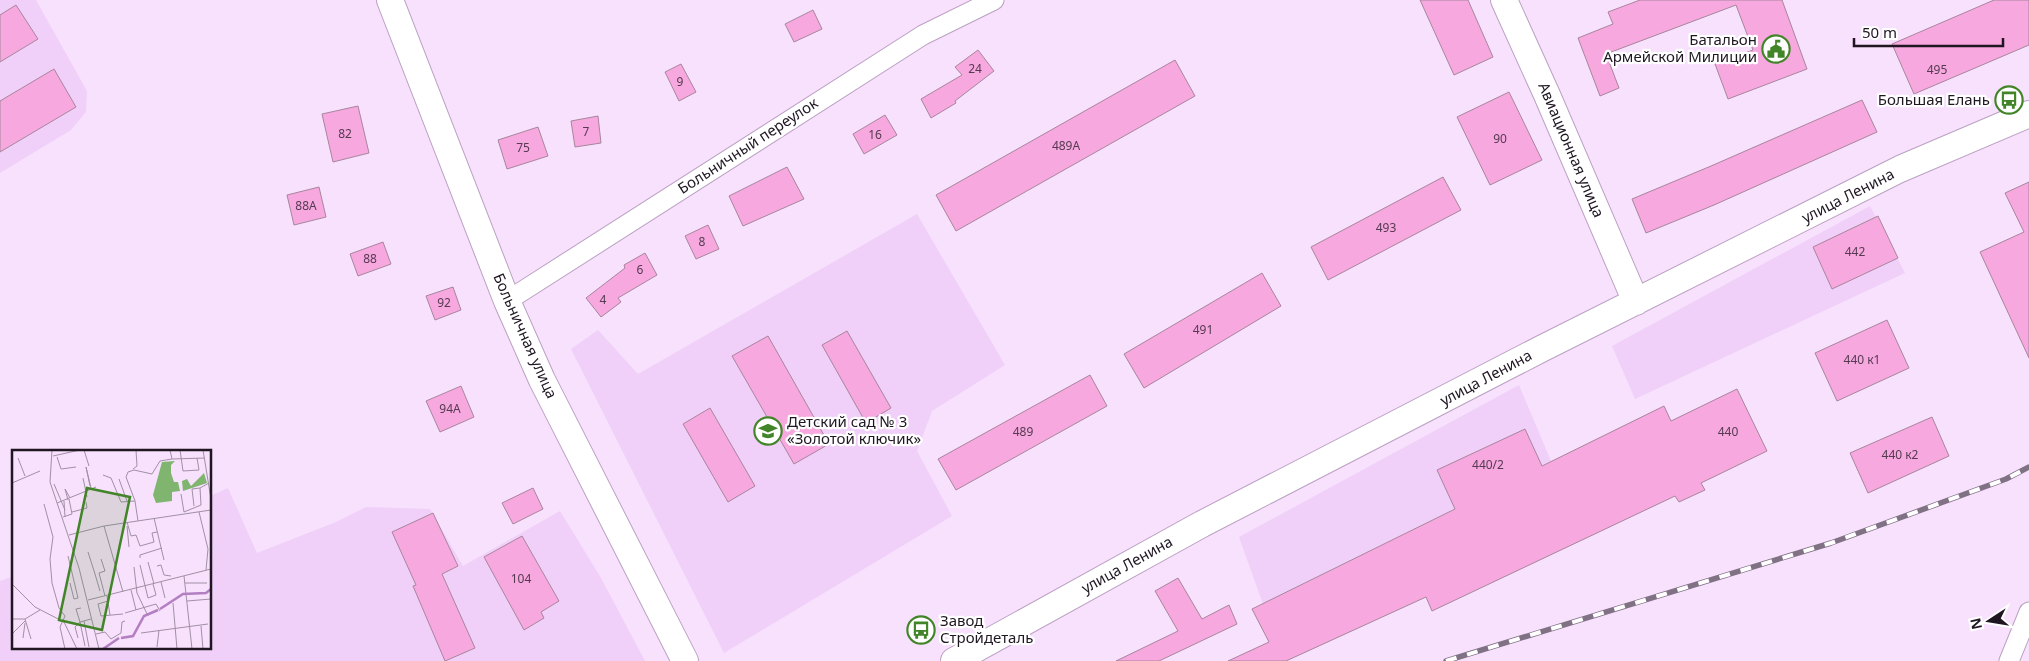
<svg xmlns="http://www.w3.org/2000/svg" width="2029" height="661" font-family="'Noto Sans',sans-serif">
	<rect width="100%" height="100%" fill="#f7e1fd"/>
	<!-- built -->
	<path fill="#f0d0f9" d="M0 0H36L87 91 86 112 71 130 0 173Z
		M1870 206 1905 273 1635 399 1612 346Z
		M917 214 1005 365 932 411 917 451 952 516 724 653 571 349 598 330 638 374Z
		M1519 385 1551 461 1263 604 1239 537Z
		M228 488 257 553 336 522 366 507 430 509 463 566 560 511 601 578 645 661H0V581L14 576V647H210V496Z"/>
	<!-- building -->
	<path fill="#f6a8df" stroke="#a8859d" d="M1420 0H1468L1493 57 1454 75Z
		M1640 0H1782L1807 69 1728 99 1715 64 1753 50 1736 5 1606 54 1619 88 1600 96 1578 38 1613 24 1608 12Z
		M1994 0H2029V45L1914 94 1892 44Z
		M16 5 38 39 0 62V15Z
		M813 10 822 29 794 42 785 24Z
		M978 50 994 71 955 101 956 103 931 118 921 99 962 75 955 67Z
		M1175 60 1195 96 956 231 936 195Z
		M681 64 696 92 679 101 665 72Z
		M54 69 76 107 0 152V101Z
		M1509 92 1542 160 1490 185 1457 117Z
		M1862 100 1877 132 1714 205 1646 233 1632 199 1711 166Z
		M358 106 369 153 333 162 322 114Z
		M885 115 897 135 864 154 853 134Z
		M598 116 601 143 575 147 571 121Z
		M538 127 548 156 507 169 498 140Z
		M787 167 804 199 743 226 729 196Z
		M1443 177 1461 210 1328 280 1311 247Z
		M2029 182V358L1980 252 2024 232 2005 193Z
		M319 187 326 217 294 225 287 195Z
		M1878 216 1898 258 1832 289 1813 247Z
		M708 225 719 249 696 259 685 236Z
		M383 242 391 264 358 276 350 254Z
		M645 253 657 275 618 298 621 302 601 317 586 298 625 268 624 265Z
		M1262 273 1281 306 1144 388 1124 354Z
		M453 287 461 310 435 320 426 296Z
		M1887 320 1909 368 1837 401 1815 353Z
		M847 331 891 408 866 423 822 345Z
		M768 336 829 444 794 464 732 356Z
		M1090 375 1107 406 956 490 938 459Z
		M461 386 474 417 440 432 426 401Z
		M1737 389 1767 451 1701 483 1705 490 1679 502 1675 496 1432 611 1426 597 1286 661H1228L1269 642 1252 609 1455 509 1437 470 1525 429 1542 466 1664 406 1671 421Z
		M710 408 755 486 728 502 683 424Z
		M1932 417 1949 456 1868 493 1850 453Z
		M533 488 543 509 513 524 502 503Z
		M433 513 458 566 442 574 475 648 445 661 413 586 416 585 392 532Z
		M522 536 559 601 541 612 544 618 524 630 484 557Z
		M1178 578 1202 619 1229 605 1237 624 1159 661H1116L1178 631 1155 591Z"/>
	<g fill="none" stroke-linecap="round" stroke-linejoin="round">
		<!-- street casing -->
		<g stroke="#bba1c2" stroke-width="21">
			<path id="street" d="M507 301 923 35 994 0
				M2009 661 2029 612"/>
		</g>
		<!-- secondary casing -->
		<g stroke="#bba1c2" stroke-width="28">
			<path id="secondary" d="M390 0 507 301 542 380 685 661
				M1504 0 1547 95 1636 302
				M954 661 1202 524 1541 349 1900 169 2029 114"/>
		</g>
		<!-- street -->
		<use href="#street" stroke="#fff" stroke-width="19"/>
		<!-- secondary -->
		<use href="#secondary" stroke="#fff" stroke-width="26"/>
		<!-- rail casing -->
		<g stroke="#807184" stroke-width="5.5">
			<path id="rail" d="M1446 661 1831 543 2006 479 2029 467"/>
		</g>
		<!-- rail -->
		<use href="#rail" stroke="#fff" stroke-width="4" stroke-dasharray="11" stroke-linecap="butt"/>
	</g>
	<!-- icons -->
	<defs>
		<g id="civic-ring" transform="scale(1.4375)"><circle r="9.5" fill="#fff" stroke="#428528" stroke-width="1.5"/><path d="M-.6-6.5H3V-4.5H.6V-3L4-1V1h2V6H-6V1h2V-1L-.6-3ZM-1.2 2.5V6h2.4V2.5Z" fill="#428528"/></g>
		<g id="bus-ring" transform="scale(1.4375)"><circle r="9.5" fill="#fff" stroke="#428528" stroke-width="1.5"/><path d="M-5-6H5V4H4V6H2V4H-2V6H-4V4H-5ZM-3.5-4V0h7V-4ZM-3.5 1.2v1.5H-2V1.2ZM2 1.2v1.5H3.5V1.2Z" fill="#428528"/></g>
		<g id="school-ring" transform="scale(1.4375)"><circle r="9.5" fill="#fff" stroke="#428528" stroke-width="1.5"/><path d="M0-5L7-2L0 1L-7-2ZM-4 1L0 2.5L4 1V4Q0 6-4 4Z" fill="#428528"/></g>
	</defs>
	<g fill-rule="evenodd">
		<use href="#civic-ring" x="1776" y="49"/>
		<use href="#bus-ring" x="2009" y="100"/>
		<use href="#school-ring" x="768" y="431"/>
		<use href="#bus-ring" x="921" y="630"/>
	</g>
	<g text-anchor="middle" stroke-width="4.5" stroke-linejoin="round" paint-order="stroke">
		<!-- number labels -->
		<g font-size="12" fill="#553a51">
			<text x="975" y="73">24</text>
			<text x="1937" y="74">495</text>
			<text x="680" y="86">9</text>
			<text x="586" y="136">7</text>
			<text x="345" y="138">82</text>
			<text x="875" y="139">16</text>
			<text x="1500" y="143">90</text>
			<text x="1066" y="150">489А</text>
			<text x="523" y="152">75</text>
			<text x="306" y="210">88А</text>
			<text x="1386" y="232">493</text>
			<text x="702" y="246">8</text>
			<text x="1855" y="256">442</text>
			<text x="370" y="263">88</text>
			<text x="640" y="274">6</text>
			<text x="603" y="304">4</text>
			<text x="444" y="307">92</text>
			<text x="1203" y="334">491</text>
			<text x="1862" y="364">440 к1</text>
			<text x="450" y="413">94А</text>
			<text x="1023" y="436">489</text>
			<text x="1728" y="436">440</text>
			<text x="1900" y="459">440 к2</text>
			<text x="1488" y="469">440/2</text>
			<text x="521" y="583">104</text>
		</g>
		<!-- poi labels -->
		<g font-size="15" fill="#1f1622" stroke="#fff" text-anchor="end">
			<text x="1757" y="45">Батальон<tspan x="1757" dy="17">Армейской Милиции</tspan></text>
			<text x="1990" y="105">Большая Елань</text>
			<text x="787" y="427" text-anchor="start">Детский сад № 3<tspan x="787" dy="17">«Золотой ключик»</tspan></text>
			<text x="940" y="626" text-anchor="start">Завод<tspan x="940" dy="17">Стройдеталь</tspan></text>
		</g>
		<!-- street labels -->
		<g font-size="15" fill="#1f1622" stroke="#fff">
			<text transform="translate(748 146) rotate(-33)" y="5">Больничный переулок</text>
			<text transform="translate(1571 150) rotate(67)" y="5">Авиационная улица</text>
			<text transform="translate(1848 196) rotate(-27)" y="5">улица Ленина</text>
			<text transform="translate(525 336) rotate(66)" y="5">Больничная улица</text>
			<text transform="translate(1486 378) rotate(-28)" y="5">улица Ленина</text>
			<text transform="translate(1127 565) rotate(-29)" y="5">улица Ленина</text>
		</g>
	</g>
	<!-- overview -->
	<g transform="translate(12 450)">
		<rect width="199" height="199" fill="#f7e1fd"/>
		<path d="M163 11 159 15V23L162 32H166L168 41 160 42V51L144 53 141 45 150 12ZM192 23 195 33 171 41 170 31 175 29 179 36Z" fill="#7fb56e"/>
		<path fill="none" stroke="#b37ec2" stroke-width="2.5" d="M148 159 171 144 194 143 199 139M109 188 121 186 132 166 146 160M91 199 107 188"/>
		<path fill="none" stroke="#a190a5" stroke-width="1" d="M40 0 38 32 67 118 87 199M72 0 77 16M158 0 160 9 193 8M168 0 171 21 187 20 185 8M191 0 199 49M41 6 68 0M45 7 49 19 64 17M6 8 13 26M121 19 125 16 124 0M91 25 99 28 109 52 123 51 126 71M71 28 75 47M107 29 115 51M0 33 28 21M42 34 53 60M78 36 74 17 79 38M169 44 172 62M56 50 53 39 58 48M52 51 53 67M123 51 114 27 116 22 122 20 140 24 148 11 160 9M45 53 84 37M32 54 41 87 38 109 40 133 47 158 53 166 48 177 53 199M182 56 180 39 188 38M60 62 75 58 74 52M172 62 189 55 188 38 197 33M187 62 196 99 194 120M51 67 60 64 57 49M142 68 152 110M115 72 119 86 124 85 128 96 142 92 140 83 145 82M92 76 111 142M115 76 117 97M57 85 92 76 199 60M76 102 83 124M56 106 66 148 62 149 58 133M128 108V105L150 98M89 109 93 121 87 123 93 146M136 112 142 134M128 115 136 148 144 145 141 134M145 116 149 115 152 125 159 126M122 117 125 143 136 166M83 124 88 141M172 126 180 199M149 132 153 148M173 133H195M0 134 23 157 52 172 65 199M119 140 124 160M95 146 98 165M76 150 199 119M96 151 86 154 89 166 111 164M175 151 199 149M161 153 165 199M69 158 64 159 68 172 79 169M113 163 144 154 148 161M0 169H13L28 160M13 169 19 189M72 171 77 197M68 172 73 196M189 176 191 199M129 183 196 174M0 184 13 171M84 184 93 182 99 189 109 183 110 172 113 171M11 188 13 173M66 188 63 177 68 172M145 197 147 180"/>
		<path fill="#428528" fill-opacity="0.15" stroke="#428528" stroke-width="2.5" d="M75 38 118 47 90 180 47 170Z"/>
		<rect width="199" height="199" fill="none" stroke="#1f1622" stroke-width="2.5"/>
	</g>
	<!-- north arrow -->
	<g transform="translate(1989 621) rotate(258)" stroke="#ffffff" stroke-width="4" paint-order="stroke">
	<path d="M0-4L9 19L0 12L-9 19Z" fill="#1f1622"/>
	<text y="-8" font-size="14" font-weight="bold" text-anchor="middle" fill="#1f1622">N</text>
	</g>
	<!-- scale -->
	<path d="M1854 38v8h149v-8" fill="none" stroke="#1f1622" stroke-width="2.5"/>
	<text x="1862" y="38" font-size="15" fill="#1f1622" stroke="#ffffff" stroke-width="4" paint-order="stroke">50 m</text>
</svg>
